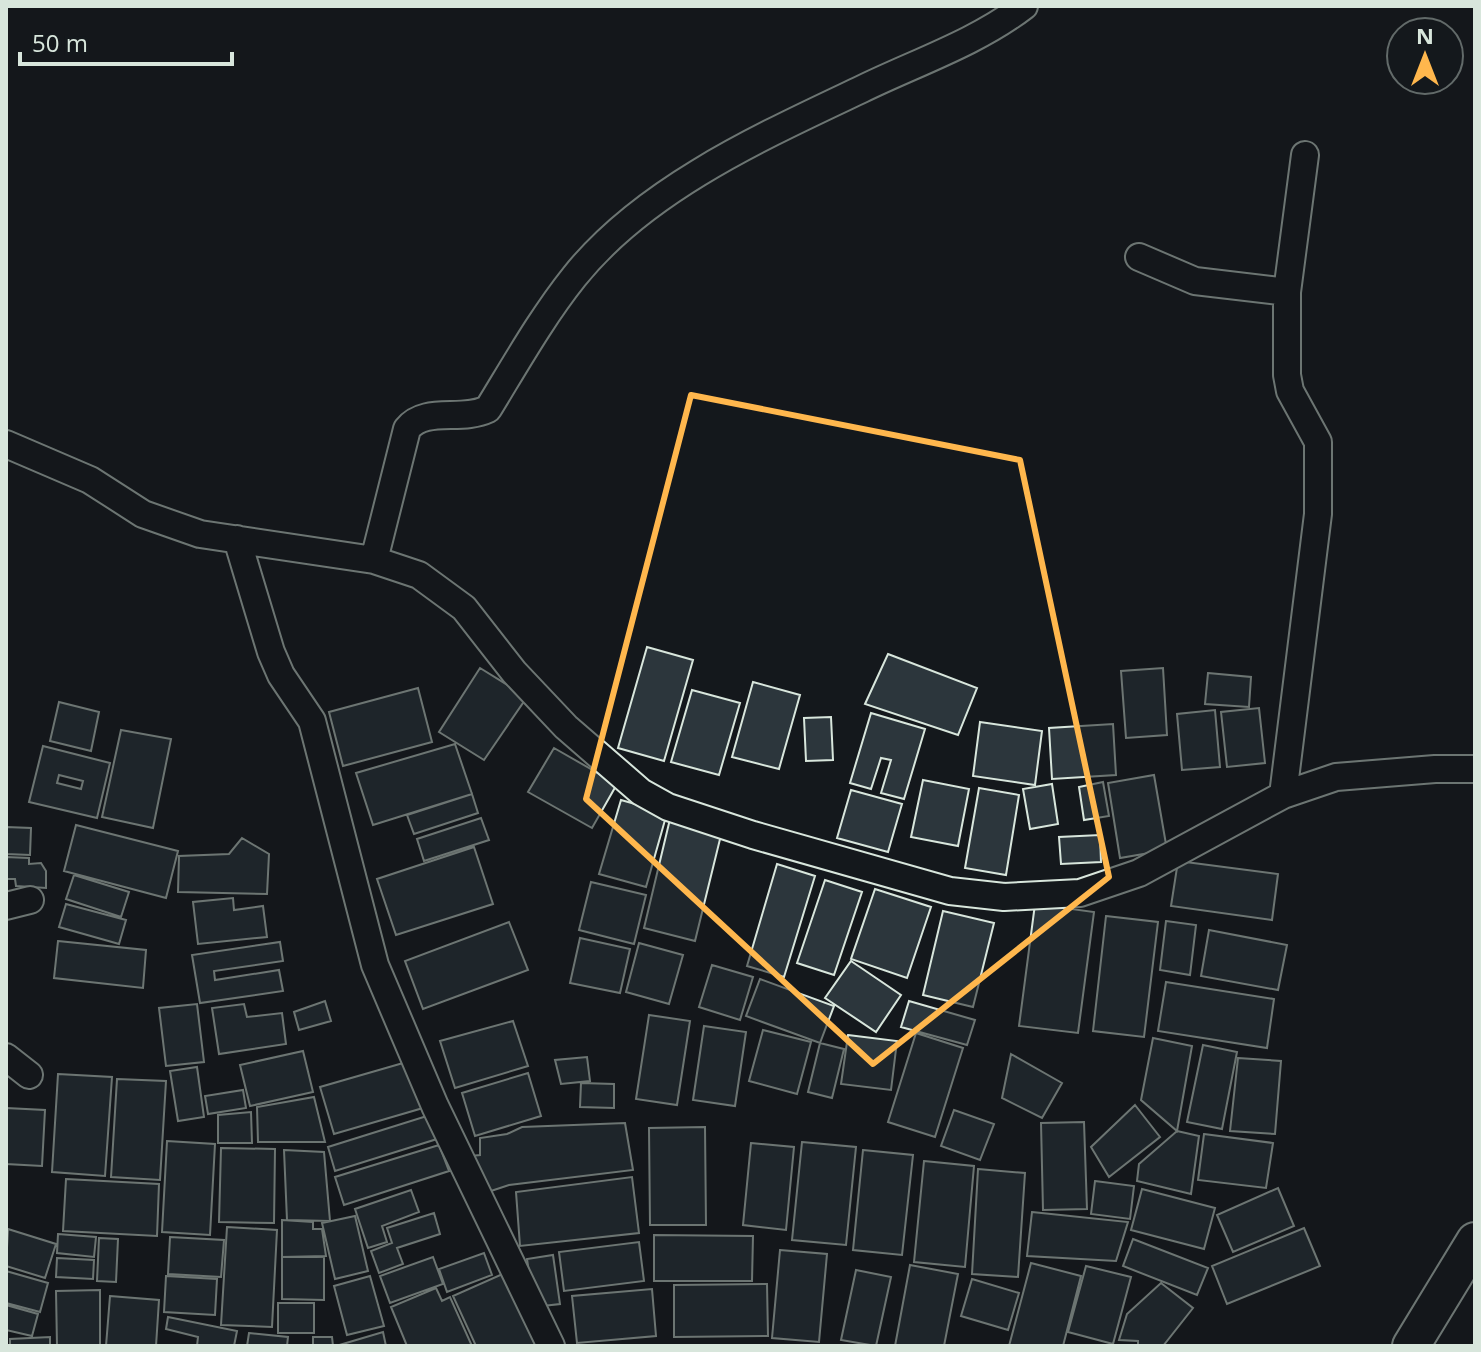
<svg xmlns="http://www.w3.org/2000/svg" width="1481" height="1352" font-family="'Open Sans',sans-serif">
	<rect width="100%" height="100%" fill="#14181c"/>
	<!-- building -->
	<path fill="#2c363c" stroke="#d8e6dc" stroke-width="2" fill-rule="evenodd" d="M647 647 693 660 664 761 618 748Z
		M888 654 977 688 958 735 865 704Z
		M480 668 527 697 484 760 439 732Z
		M1163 668 1167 735 1126 738 1121 671Z
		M1208 673 1251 677 1249 707 1205 704Z
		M753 682 800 695 779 769 732 757Z
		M418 688 432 742 343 766 329 712Z
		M692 690 740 703 719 775 671 762Z
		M59 702 99 712 91 751 50 741Z
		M1259 708 1265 763 1227 767 1221 712Z
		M1215 710 1220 767 1182 770 1177 714Z
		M871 713 925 729 904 799 881 793 891 760 881 758 871 789 850 783Z
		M831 717 833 760 806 761 804 718Z
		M980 722 1042 731 1035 785 973 776Z
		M1113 724 1116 775 1052 779 1049 728Z
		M121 730 171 739 153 828 102 817Z
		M455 744 472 794 373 825 356 773Z
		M43 746 110 763 97 818 29 802ZM59 775 83 781 81 789 57 783Z
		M554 748 617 784 592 828 528 792Z
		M1154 775 1167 850 1120 858 1108 783Z
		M923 780 969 789 958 846 911 837Z
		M1103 782 1109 816 1084 820 1079 787Z
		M1052 784 1058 824 1030 829 1023 789Z
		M979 788 1019 795 1006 875 965 868Z
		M851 790 902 804 888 852 837 838Z
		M472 794 478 813 414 834 407 815Z
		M621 800 667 813 646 887 599 874Z
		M481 818 489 840 424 861 417 839Z
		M670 819 722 831 695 941 644 928Z
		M76 825 178 851 166 898 64 871Z
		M6 827 31 828 30 855 6 854Z
		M1100 835 1101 862 1061 864 1059 837Z
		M242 838 269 854 267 894 178 892 179 856 229 854Z
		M474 847 493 904 396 935 377 879Z
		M6 857 29 858V864L41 863 46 871V888L16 886 15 879H6Z
		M1178 861 1278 874 1272 920 1171 906Z
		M777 864 815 876 784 977 747 966Z
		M74 875 129 892 121 917 66 899Z
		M825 880 862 892 834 975 797 963Z
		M591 882 646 895 634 944 579 930Z
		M875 889 931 907 907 978 851 959Z
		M233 898 234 910 263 906 267 937 198 944 193 902Z
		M66 904 126 920 119 944 59 927Z
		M1035 904 1094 912 1078 1033 1019 1026Z
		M943 911 994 923 973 1007 923 995Z
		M1106 916 1158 922 1144 1037 1093 1031Z
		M1166 921 1196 925 1190 975 1160 970Z
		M509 922 528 970 423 1009 405 961Z
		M1209 930 1287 945 1278 990 1201 976Z
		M580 938 630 949 620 993 570 983Z
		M58 941 146 950 143 988 54 978Z
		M280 942 283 961 214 971 215 980 279 970 283 991 200 1003 192 955Z
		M639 943 683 955 669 1004 626 992Z
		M851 961 901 995 876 1032 825 998Z
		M712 965 753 977 740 1020 699 1007Z
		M760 979 834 1006 820 1043 746 1016Z
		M1166 982 1274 999 1267 1048 1158 1031Z
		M325 1001 331 1021 299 1030 294 1012Z
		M909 1001 975 1020 967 1045 901 1027Z
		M197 1004 204 1062 166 1066 159 1008Z
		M244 1004 247 1017 282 1013 286 1044 219 1054 212 1008Z
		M649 1015 690 1021 677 1105 636 1099Z
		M513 1021 528 1066 455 1088 440 1041Z
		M704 1026 746 1032 735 1106 693 1100Z
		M763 1030 811 1042 797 1094 749 1081Z
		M916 1033 963 1048 935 1137 888 1122Z
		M848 1035 897 1041 891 1090 841 1084Z
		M1153 1038 1192 1046 1177 1131 1141 1100Z
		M820 1043 844 1049 832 1098 808 1092Z
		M1203 1045 1237 1052 1222 1129 1187 1122Z
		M303 1051 313 1092 250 1106 240 1065Z
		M1011 1054 1062 1083 1042 1118 1002 1098Z
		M587 1057 590 1081 561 1084 555 1060Z
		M1238 1058 1281 1061 1275 1134 1230 1131Z
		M410 1061 423 1108 334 1134 320 1087Z
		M197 1067 204 1117 178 1121 170 1071Z
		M528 1073 541 1116 475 1136 462 1093Z
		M58 1074 112 1077 105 1176 52 1172Z
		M117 1079 166 1081 160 1180 111 1177Z
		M581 1083 614 1084V1108L580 1107Z
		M243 1090 246 1108 208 1114 205 1096Z
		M314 1097 325 1142H258L257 1107Z
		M1135 1105 1160 1137 1109 1177 1091 1147Z
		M6 1108 45 1110 42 1166 6 1164Z
		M954 1110 994 1124 980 1160 941 1146Z
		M251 1112 252 1143H218V1115Z
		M430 1115 437 1139 335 1171 328 1147Z
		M1084 1122 1087 1209 1043 1210 1041 1123Z
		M625 1123 633 1170 509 1185 485 1193 470 1156 480 1155V1138L507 1134 522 1127Z
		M705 1127 706 1225H650L649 1128Z
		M1177 1131 1199 1136 1191 1194 1137 1181 1139 1164Z
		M1204 1134 1273 1143 1266 1188 1198 1180Z
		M167 1141 215 1144 210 1235 162 1232Z
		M802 1142 856 1147 846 1245 792 1240Z
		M751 1143 794 1147 786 1230 743 1225Z
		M439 1145 449 1171 344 1205 335 1177Z
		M221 1148 275 1149 274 1223 219 1222Z
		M284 1150 324 1152 330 1221 287 1220Z
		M863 1150 913 1155 902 1255 853 1250Z
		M924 1161 974 1166 965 1267 914 1262Z
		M978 1169 1025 1173 1018 1277 972 1274Z
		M632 1177 639 1233 520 1246 516 1192Z
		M66 1179 159 1184 157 1236 63 1231Z
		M1095 1181 1134 1186 1130 1219 1091 1214Z
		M1278 1188 1294 1226 1233 1252 1217 1215Z
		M1142 1189 1215 1208 1204 1249 1131 1230Z
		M411 1190 419 1212 382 1226 387 1242 368 1248 355 1209Z
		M1032 1212 1128 1222 1116 1261 1027 1256Z
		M434 1213 440 1234 397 1248 403 1264 379 1273 371 1251 392 1243 387 1228Z
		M355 1216 368 1271 335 1279 322 1223Z
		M282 1220 313 1222V1229H322L326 1256 282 1257Z
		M227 1227 277 1230 272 1327 221 1325Z
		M1304 1228 1320 1266 1227 1304 1212 1266Z
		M8 1229 56 1244 45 1278 6 1266Z
		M58 1234 96 1237 94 1257 57 1253Z
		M654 1235 753 1236 752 1281H654Z
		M170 1237 224 1240 221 1277 168 1274Z
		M99 1238 118 1239 116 1282 97 1281Z
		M1133 1239 1208 1268 1197 1295 1123 1266Z
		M639 1242 644 1281 564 1291 559 1252Z
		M780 1250 827 1254 819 1342 772 1338Z
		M484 1253 492 1275 447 1292 439 1269Z
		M553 1255 560 1304 534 1307 527 1259Z
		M282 1257H324V1300L282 1299Z
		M433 1257 443 1284 390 1303 380 1276Z
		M57 1258 94 1260 93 1279 56 1277Z
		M1031 1263 1081 1276 1063 1346H1009Z
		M910 1265 958 1274 944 1346H895Z
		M1086 1266 1131 1277 1113 1344 1068 1332Z
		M856 1270 891 1277 876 1346 841 1340Z
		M6 1271 48 1283 40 1312 6 1303Z
		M507 1272 543 1346H476L453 1296Z
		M166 1276 217 1279 215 1315 164 1312Z
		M370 1276 384 1326 347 1335 334 1286Z
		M972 1279 1019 1293 1008 1330 961 1316Z
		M1161 1283 1193 1308 1163 1346H1138V1341L1119 1340 1127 1314Z
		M767 1284 768 1336 674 1337V1285Z
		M436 1288 442 1301 450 1297 472 1346H407L391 1307Z
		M652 1289 656 1336 577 1343 572 1296Z
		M100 1290V1346H57L56 1291Z
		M110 1296 159 1300 156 1346H106Z
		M278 1303H314V1333H278Z
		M6 1305 38 1314 32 1336 6 1330Z
		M168 1317 237 1331 234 1346H197L198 1337 166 1329Z
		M383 1332 386 1346H336Z
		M249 1333 288 1337 287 1346H247Z
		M50 1337V1346H10V1339Z
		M313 1337H332L333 1346H313Z"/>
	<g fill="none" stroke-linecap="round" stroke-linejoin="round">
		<!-- street casing -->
		<g stroke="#d8e6dc" stroke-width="30">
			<path id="street" d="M1139 257 1195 281 1287 292
				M6 444 90 480 143 514 200 534 374 560 419 575 464 608 514 672 566 727 641 792 668 807 753 835 950 891 1004 897 1080 893 1139 873 1283 795 1336 777 1435 769H1475
				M237 539 271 652 281 675 312 721 375 965 435 1106 551 1346
				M374 560 407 429C425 406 461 422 488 409 515 365 542 317 574 277 644 189 763 136 862 89 915 63 976 43 1024 6
				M1283 795 1318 514V442L1290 391 1287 375V292L1305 155
				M6 906 30 900
				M6 1057 29 1075"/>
		</g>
		<!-- secondary casing -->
		<g stroke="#d8e6dc" stroke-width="40">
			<path id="secondary" d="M1411 1346 1475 1241"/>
		</g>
		<!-- street -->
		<use href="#street" stroke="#14181c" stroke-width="26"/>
		<!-- secondary -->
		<use href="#secondary" stroke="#14181c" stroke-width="36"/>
	</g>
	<!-- marked area -->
	<path d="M0 0H1481V1352H0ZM691 395 1020 460 1109 877 873 1064 586 799Z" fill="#14181c" fill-opacity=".55" fill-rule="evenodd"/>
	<path fill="none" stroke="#ffb74d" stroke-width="6" stroke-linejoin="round" d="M691 395 1020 460 1109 877 873 1064 586 799Z"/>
	<!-- border -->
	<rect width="1481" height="1352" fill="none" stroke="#d8e6dc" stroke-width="16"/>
	<!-- north arrow -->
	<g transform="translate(1425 56)"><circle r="38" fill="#14181c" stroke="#626a69" stroke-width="2"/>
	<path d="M0-6L14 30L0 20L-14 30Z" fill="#ffb74d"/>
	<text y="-12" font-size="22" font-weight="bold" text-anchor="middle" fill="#d8e6dc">N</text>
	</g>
	<!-- scale -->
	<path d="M20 52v12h212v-12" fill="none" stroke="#d8e6dc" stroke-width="4"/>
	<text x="32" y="52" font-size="24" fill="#d8e6dc" stroke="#14181c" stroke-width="6" paint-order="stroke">50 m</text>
</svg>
